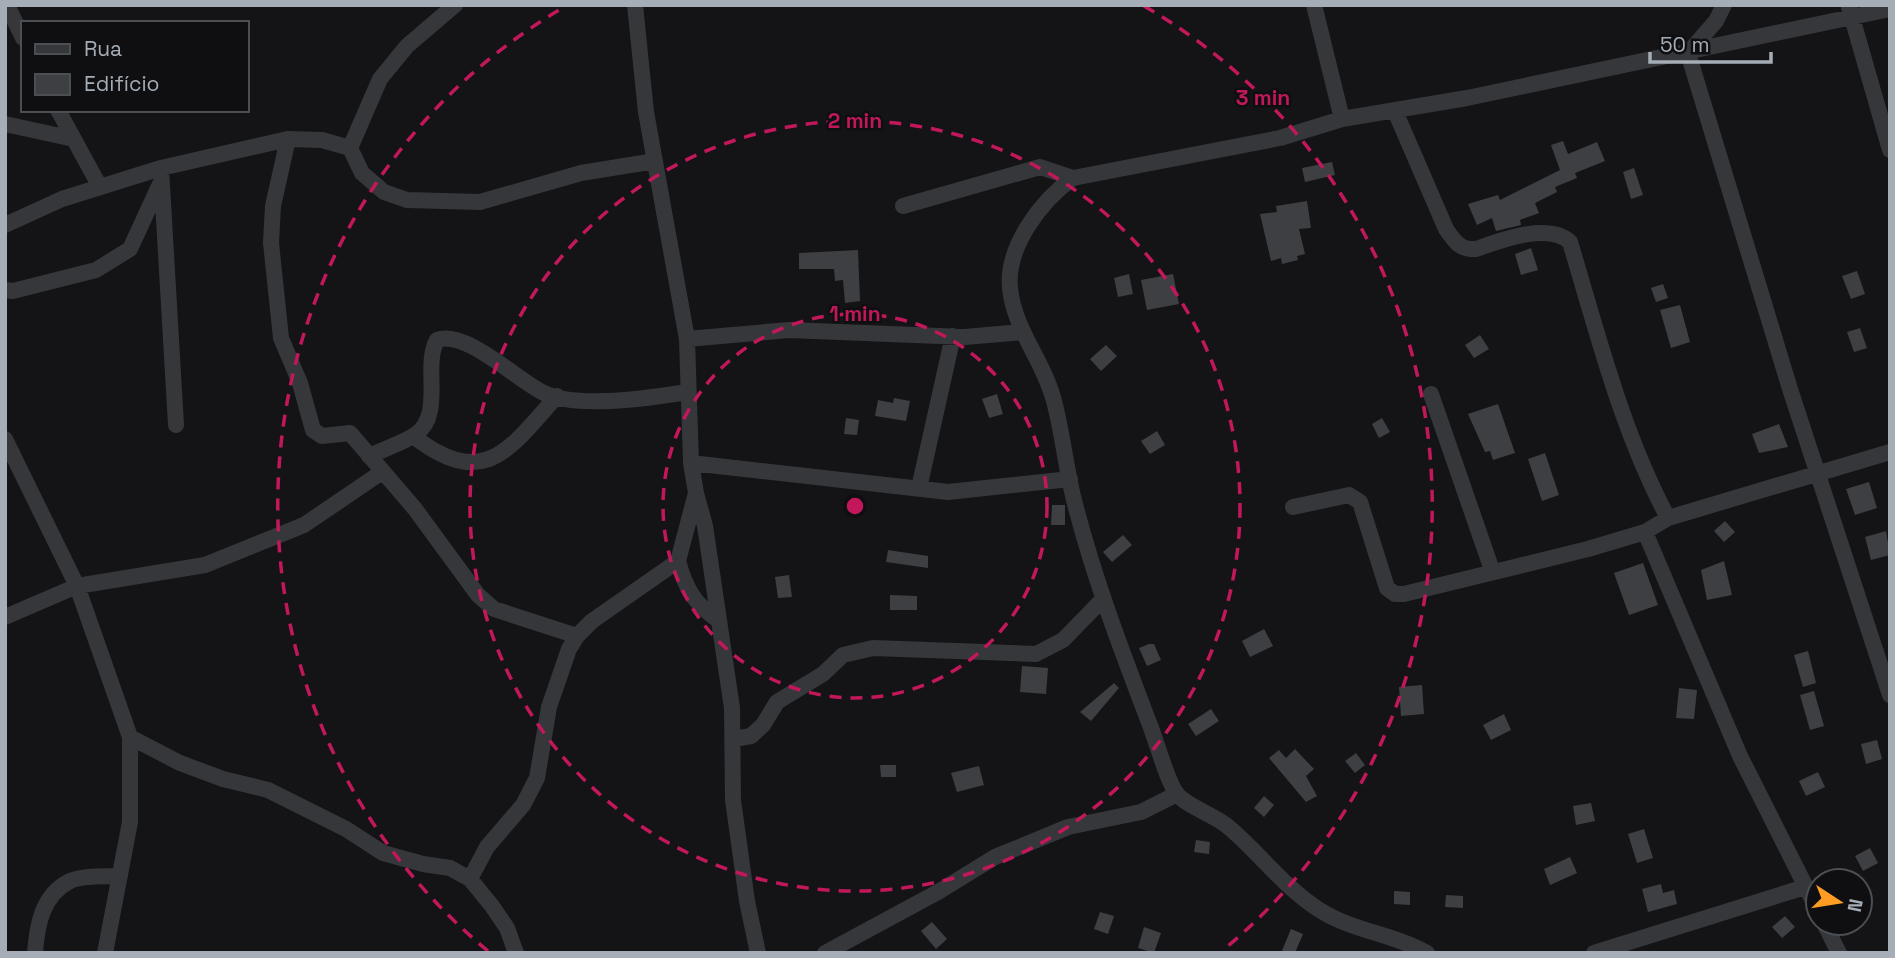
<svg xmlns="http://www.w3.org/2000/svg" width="1895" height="958" font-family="'Space Grotesk',sans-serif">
	<rect width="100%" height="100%" fill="#141416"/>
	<!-- building -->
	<path fill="#3e3f43" d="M1563 141 1568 154 1597 142 1605 161 1575 173 1577 178 1555 187 1557 192 1535 203 1539 213 1520 220 1521 225 1496 231 1492 218 1477 225 1468 204 1498 195 1500 200 1560 170 1551 145Z
		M1332 162 1335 175 1305 182 1302 168Z
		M1634 168 1643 195 1631 199 1623 172Z
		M1307 201 1311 228 1299 229 1305 254 1297 256 1298 260 1282 264 1281 258 1271 261 1260 214 1277 212 1276 206Z
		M1531 248 1538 270 1521 275 1515 254Z
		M858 250 860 301 845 303 843 280 835 281 834 269H799V253Z
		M1857 271 1865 294 1851 299 1842 276Z
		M1129 274 1133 294 1118 297 1114 278Z
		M1173 274 1179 304 1147 310 1141 280Z
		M1663 284 1668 298 1656 302 1651 288Z
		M1680 305 1690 342 1671 348 1660 310Z
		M1860 328 1867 348 1854 352 1847 332Z
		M1480 335 1489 349 1474 358 1465 345Z
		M1106 345 1117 356 1101 371 1090 359Z
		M997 394 1003 414 989 418 982 399Z
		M894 398 910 401 906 421 875 416 878 400 893 403Z
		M1498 404 1515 453 1493 460 1490 451 1485 452 1468 414Z
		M846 418 859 420 857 435 844 434Z
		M1382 418 1390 432 1379 438 1372 424Z
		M1779 424 1788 447 1759 453 1752 434Z
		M1157 431 1165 445 1150 454 1141 441Z
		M1545 453 1559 495 1542 501 1528 459Z
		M1869 482 1877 508 1855 515 1846 489Z
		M1052 505H1065V525H1051Z
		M1725 521 1735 532 1724 542 1714 531Z
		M1886 531 1890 555 1871 560 1865 537Z
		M1123 535 1132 545 1112 562 1103 552Z
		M888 550 928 556V568L886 562Z
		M1724 561 1732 595 1707 600 1701 570Z
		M1643 563 1658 605 1629 615 1614 573Z
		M789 575 792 597 778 598 775 577Z
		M890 595 917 596V610H890Z
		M1264 629 1273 646 1250 657 1242 641Z
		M1149 644H1154L1161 660 1147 666 1139 648Z
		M1808 651 1816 683 1803 687 1794 655Z
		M1022 666 1048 668 1046 694 1020 692Z
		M1114 683 1119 688 1091 721 1080 712Z
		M1422 685 1424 714 1401 716 1399 687Z
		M1679 688 1697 690 1694 719 1676 718Z
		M1814 691 1824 726 1810 730 1800 695Z
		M1211 709 1219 721 1196 736 1188 724Z
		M1504 714 1511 730 1491 740 1483 725Z
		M1877 740 1882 759 1866 764 1861 744Z
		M1295 749 1314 769 1306 776 1317 796 1306 802 1269 758 1279 750 1286 758Z
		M1356 753 1365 765 1355 773 1345 761Z
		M880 765H896V777H881Z
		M979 766 984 785 957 792 951 773Z
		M1818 772 1825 787 1806 796 1799 781Z
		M1264 796 1274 805 1264 817 1254 808Z
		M1591 803 1595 821 1576 825 1573 806Z
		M1644 829 1653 858 1637 863 1628 834Z
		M1196 840 1210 842 1209 854 1194 852Z
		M1870 848 1878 863 1863 871 1855 856Z
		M1570 857 1577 873 1550 885 1544 869Z
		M1661 884 1663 893 1674 890 1677 904 1648 912 1642 889Z
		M1394 891 1410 892V905L1394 904Z
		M1446 895 1463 896V908L1445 907Z
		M1100 912 1114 916 1108 934 1094 929Z
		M1785 916 1795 927 1782 938 1772 927Z
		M932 922 947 939 936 949 921 931Z
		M1144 927 1161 933 1154 953 1138 948Z
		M1291 929 1303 934 1295 953H1281Z"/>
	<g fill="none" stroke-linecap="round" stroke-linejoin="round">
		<!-- minor -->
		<path stroke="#35373b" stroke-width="16" d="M7 5 23 38
			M1314 5 1342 119
			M1724 5 1716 21 1688 53 1790 389 1890 695
			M1849 7 1890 150
			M58 110 100 187
			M1395 111 1446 229C1455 242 1460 250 1476 249 1502 240 1549 222 1570 242 1598 335 1622 432 1668 518
			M5 124 74 139
			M288 139 273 206 271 243 281 338 300 383 313 430 322 436 350 433 415 509 478 595 494 609 577 636
			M350 148 380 79 407 46 455 5
			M161 168 176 425
			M903 206 1040 167 1073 178
			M5 225 62 199 161 168 288 139 322 140 350 148 362 173 384 192 407 200 480 202 581 173 655 161
			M5 290 13 291 96 270 130 249 159 186
			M687 339 789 330 965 337 1022 332
			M1431 394 1492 570
			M413 436C484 491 509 450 557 396
			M5 439 77 586 130 737V822L105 953
			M369 456C384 449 402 443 415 435 445 414 422 367 437 340 465 329 517 380 544 393 577 409 651 398 687 392
			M691 463 948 492 1070 479
			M919 488 953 336
			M696 493 705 526 732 708 733 800 747 901 758 953
			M1293 507 1349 495 1360 502 1387 588 1395 594H1404L1588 549 1645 532 1668 518 1890 452
			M1645 532 1740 756 1818 911
			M678 561C686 590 694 603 719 621
			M5 617 77 586 205 565 304 525 382 472
			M130 737 180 763 223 779 268 790 346 829 383 853 423 864 450 868 470 879 492 906 507 928 516 953
			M734 739 751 736 763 725 777 702 823 674 843 655 873 648 1036 654 1063 640 1103 599
			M470 879 487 847 523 805 537 778 549 707 569 649 577 636 592 621 678 561 696 493 691 463 687 339 646 112 635 5
			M1824 923 1839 953
			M35 953C37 925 42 895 70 881 83 875 106 877 120 876
			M825 953 938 892 995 857 1068 827 1141 812 1177 794
			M1427 953C1392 933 1349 931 1315 907 1281 884 1257 850 1226 825 1212 814 1188 807 1177 794 1167 782 1155 736 1148 720 1121 649 1094 578 1075 504 1066 470 1063 435 1054 401 1044 361 1014 330 1010 288 1006 246 1042 200 1073 178L1280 138 1342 119 1467 98 1890 9
			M1594 953 1805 887"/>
	</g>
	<!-- distance rings -->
	<g fill="none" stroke="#c2185b" stroke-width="3.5" stroke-dasharray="12 9">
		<circle cx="855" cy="506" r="192"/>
		<circle cx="855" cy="506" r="385"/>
		<path d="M488 951A577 577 0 0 1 566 6M1144 6A577 577 0 0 1 1222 951"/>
	</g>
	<circle cx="855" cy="506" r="10" fill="#c2185b" stroke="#0f0f11" stroke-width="3.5"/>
	<g font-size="21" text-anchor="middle" font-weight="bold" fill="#c2185b" stroke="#0f0f11" stroke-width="5" stroke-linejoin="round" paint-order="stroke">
		<text x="1263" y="105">3 min</text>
		<text x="855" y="128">2 min</text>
		<text x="855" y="321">1 min</text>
	</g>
	<!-- border -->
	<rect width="1895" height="958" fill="none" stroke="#a5adb7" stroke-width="14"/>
	<!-- legend -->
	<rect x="21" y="21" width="228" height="91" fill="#0f0f11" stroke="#4b4e53" stroke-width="2"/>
	<rect x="35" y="44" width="35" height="10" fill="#35373b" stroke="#4b4e53" stroke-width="2"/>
	<text x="84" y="56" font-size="21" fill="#a5adb7">Rua</text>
	<rect x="35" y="74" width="35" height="21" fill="#3e3f43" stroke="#4b4e53" stroke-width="2"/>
	<text x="84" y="91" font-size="21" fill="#a5adb7">Edifício</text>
	<!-- north arrow -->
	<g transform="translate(1839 902) rotate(102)"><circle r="33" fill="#0f0f11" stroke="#4b4e53" stroke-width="2"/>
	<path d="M0-5L12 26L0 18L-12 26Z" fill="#ff9c23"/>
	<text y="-10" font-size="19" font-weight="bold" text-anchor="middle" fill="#a5adb7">N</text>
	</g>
	<!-- scale -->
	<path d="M1650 52v10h121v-10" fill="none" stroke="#a5adb7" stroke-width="3.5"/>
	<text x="1660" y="52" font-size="21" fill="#a5adb7" stroke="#0f0f11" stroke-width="5" paint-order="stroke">50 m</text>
</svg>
